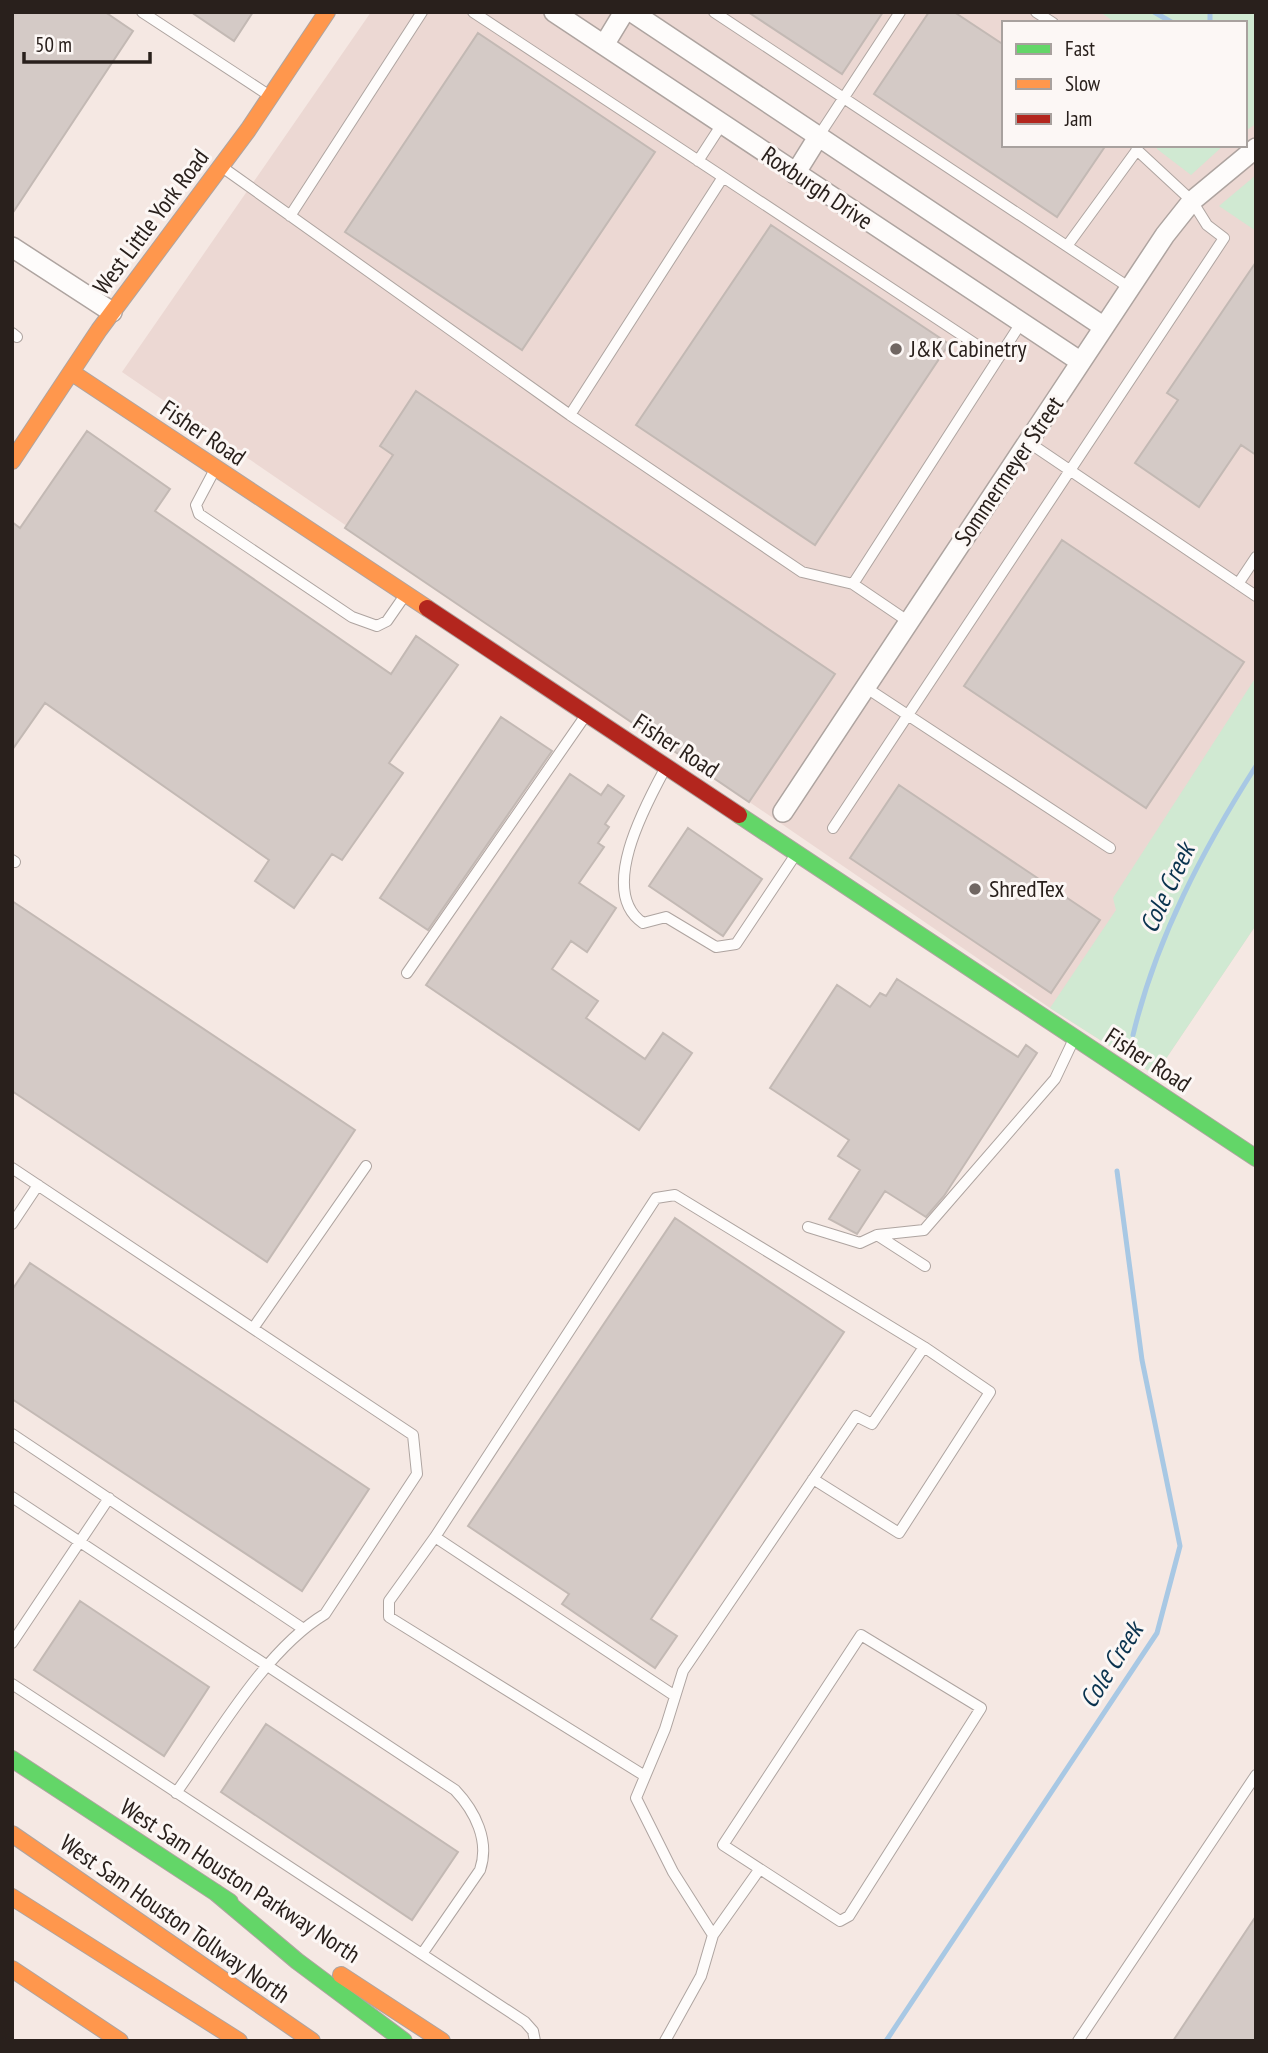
<svg xmlns="http://www.w3.org/2000/svg" width="1268" height="2053" font-family="'PT Sans Narrow',sans-serif">
	<rect width="100%" height="100%" fill="#f5e8e3"/>
	<!-- industrial -->
	<path fill="#ecd8d3" fill-rule="evenodd" d="M371 12H1256V925L1155 1075 1050 1008 122 372ZM1004 23H1245V145H1004Z"/>
	<!-- green -->
	<path fill="#d0e9d2" d="M1100 12H1256V124L1245 131V23H1116Z
		M1156 145H1224L1191 175 1157 149Z
		M1256 175V231L1219 206Z
		M1256 677V925L1155 1075 1050 1008 1116 910 1113 898Z"/>
	<g fill="none" stroke-linecap="round" stroke-linejoin="round">
		<!-- stream -->
		<path stroke="#a8c8e4" stroke-width="5" d="M1154 12 1173 23
			M1210 23V12
			M1133 1035C1156 939 1203 849 1256 766
			M886 2041 1157 1633 1180 1546 1142 1360 1117 1171"/>
	</g>
	<!-- building -->
	<path fill="#d4cac6" stroke="#c3b9b4" stroke-width="2" d="M12 12H105L133 31 12 214Z
		M191 12H253L234 41Z
		M748 12H883L842 74Z
		M929 12H954L1004 45V145H1106L1057 217 874 94Z
		M478 33 655 152 522 350 345 232Z
		M771 225 949 344 815 545 636 425Z
		M1256 262V455L1241 445 1199 507 1135 463 1178 400 1167 393Z
		M416 391 835 674 749 802 345 528 393 455 380 446Z
		M87 431 170 489 155 511 391 674 416 636 458 665 389 763 403 773 342 860 332 854 294 908 255 881 269 860 45 703 12 750V522L20 528Z
		M1062 540 1244 662 1146 808 964 686Z
		M501 717 552 751 428 930 380 898Z
		M570 774 601 795 608 785 624 796 605 824 609 827 598 843 604 847 579 883 616 908 587 952 571 941 552 969 598 1001 586 1018 645 1059 663 1033 692 1053 639 1130 426 985Z
		M899 785 1100 920 1051 993 850 858Z
		M688 828 762 879 723 936 649 886Z
		M12 901 355 1130 267 1262 12 1091Z
		M897 979 1018 1057 1026 1045 1037 1053 944 1196 926 1217 885 1191 857 1234 829 1219 860 1170 838 1156 849 1140 770 1088 837 985 870 1007 880 993 886 996Z
		M675 1218 844 1332 651 1619 677 1636 655 1668 562 1604 569 1594 468 1526Z
		M30 1263 369 1489 302 1591 12 1399V1290Z
		M80 1601 209 1687 164 1756 34 1670Z
		M266 1724 458 1852 412 1920 221 1792Z
		M1256 1916V2041H1173Z"/>
	<g fill="none" stroke-linecap="round" stroke-linejoin="round">
		<!-- lane casing -->
		<g stroke="#aea4a0" stroke-width="12">
			<path id="lane" d="M142 12 270 96
				M473 12 723 177 570 415
				M714 12 1130 288
				M1036 12 1053 23
				M818 137 900 12
				M698 161 722 124
				M222 167 570 415 802 572 853 584 909 622
				M723 177 998 359
				M290 216 422 12
				M1067 246 1137 150
				M12 333 17 337
				M1028 442 1256 596
				M214 471 196 505 199 514 352 617 377 626 387 621 405 595
				M853 584 1021 323
				M1238 584 1256 557
				M865 687 1110 848
				M666 767C646 804 597 892 643 923L666 917 716 947 736 944 796 854
				M833 828 1224 238 1207 225 1192 201 1137 150 1136 145
				M12 860 15 862
				M407 973 586 715
				M12 1168 413 1435 417 1474 325 1614C265 1650 216 1737 176 1793
				M12 1224 38 1185
				M808 1227 860 1243 877 1235 925 1266
				M877 1235 924 1230 1055 1079 1073 1041
				M254 1327 366 1166
				M12 1434 302 1628
				M12 1497 455 1790C475 1811 490 1841 480 1870L422 1954
				M435 1537 389 1601V1617L645 1776
				M861 1635 981 1708 849 1916 840 1921 723 1845Z
				M12 1643 109 1498
				M12 1684 525 2022 533 2031 535 2041
				M675 1696 435 1537 656 1198 675 1195 924 1347
				M713 1935 673 1872 636 1798 665 1729 683 1671 856 1416 872 1424 924 1347 990 1392 899 1533 813 1479
				M665 2041 701 1976 713 1935 759 1870
				M1078 2041 1256 1775"/>
		</g>
		<!-- street casing -->
		<g stroke="#aea4a0" stroke-width="22">
			<path id="street" d="M554 12 1081 362
				M632 12 1104 327
				M604 45 624 12
				M795 174 818 137
				M12 247 112 312
				M783 812 1165 235 1192 201 1256 148"/>
		</g>
		<!-- fast casing -->
		<g stroke="#aea4a0" stroke-width="18">
			<path id="fast" d="M739 815 1256 1158
				M12 1759 230 1902
				M215 1892 297 1961 404 2041"/>
		</g>
		<!-- slow casing -->
		<g stroke="#aea4a0" stroke-width="18">
			<path id="slow" d="M71 372 427 608
				M12 461 99 330 248 130 327 12
				M12 1834 312 2041
				M12 1897 239 2041
				M12 1969 120 2041
				M341 1975 442 2041"/>
		</g>
		<!-- jam casing -->
		<g stroke="#aea4a0" stroke-width="18">
			<path id="jam" d="M427 608 739 815"/>
		</g>
		<!-- lane -->
		<use href="#lane" stroke="#fefcfb" stroke-width="10"/>
		<!-- street -->
		<use href="#street" stroke="#fefcfb" stroke-width="19"/>
		<!-- fast -->
		<use href="#fast" stroke="#63d668" stroke-width="16"/>
		<!-- slow -->
		<use href="#slow" stroke="#ff974d" stroke-width="16"/>
		<!-- jam -->
		<use href="#jam" stroke="#b3261e" stroke-width="16"/>
	</g>
	<!-- markers -->
	<g fill="#706662" stroke="#fcf7f5" stroke-width="2.5">
		<circle cx="896" cy="349" r="7"/>
		<circle cx="975" cy="889" r="7"/>
	</g>
	<g text-anchor="middle" stroke-width="6" stroke-linejoin="round" paint-order="stroke">
		<!-- street labels -->
		<g font-size="24" fill="#29201c" stroke="#fcf7f5">
			<text transform="translate(817 188) rotate(34)" y="8">Roxburgh Drive</text>
			<text transform="translate(151 222) rotate(-53)" y="8">West Little York Road</text>
			<text transform="translate(203 433) rotate(34)" y="8">Fisher Road</text>
			<text transform="translate(1009 471) rotate(-56)" y="8">Sommermeyer Street</text>
			<text transform="translate(676 746) rotate(33)" y="8">Fisher Road</text>
			<text transform="translate(1148 1060) rotate(33)" y="8">Fisher Road</text>
			<text transform="translate(240 1881) rotate(33)" y="8">West Sam Houston Parkway North</text>
			<text transform="translate(175 1919) rotate(35)" y="8">West Sam Houston Tollway North</text>
		</g>
		<!-- poi labels -->
		<g font-size="24" fill="#29201c" stroke="#fcf7f5" text-anchor="start">
			<text x="910" y="357">J&amp;K Cabinetry</text>
			<text x="989" y="897">ShredTex</text>
		</g>
		<!-- water labels -->
		<g font-size="26" font-style="italic" fill="#0a334f" stroke="#fcf7f5">
			<text transform="translate(1167 888) rotate(-65)" y="9">Cole Creek</text>
			<text transform="translate(1111 1665) rotate(-58)" y="9">Cole Creek</text>
		</g>
	</g>
	<!-- border -->
	<rect width="1268" height="2053" fill="none" stroke="#29201c" stroke-width="28"/>
	<!-- legend -->
	<rect x="1002" y="21" width="245" height="126" fill="#fcf7f5" stroke="#a8a19e" stroke-width="2"/>
	<rect x="1016" y="44" width="35" height="10" fill="#63d668" stroke="#a8a19e" stroke-width="2"/>
	<text x="1065" y="56" font-size="21" fill="#29201c">Fast</text>
	<rect x="1016" y="79" width="35" height="10" fill="#ff974d" stroke="#a8a19e" stroke-width="2"/>
	<text x="1065" y="91" font-size="21" fill="#29201c">Slow</text>
	<rect x="1016" y="114" width="35" height="10" fill="#b3261e" stroke="#a8a19e" stroke-width="2"/>
	<text x="1065" y="126" font-size="21" fill="#29201c">Jam</text>
	<!-- scale -->
	<path d="M24 52v10h126v-10" fill="none" stroke="#29201c" stroke-width="3.5"/>
	<text x="35" y="52" font-size="21" fill="#29201c" stroke="#fcf7f5" stroke-width="5" paint-order="stroke">50 m</text>
</svg>
